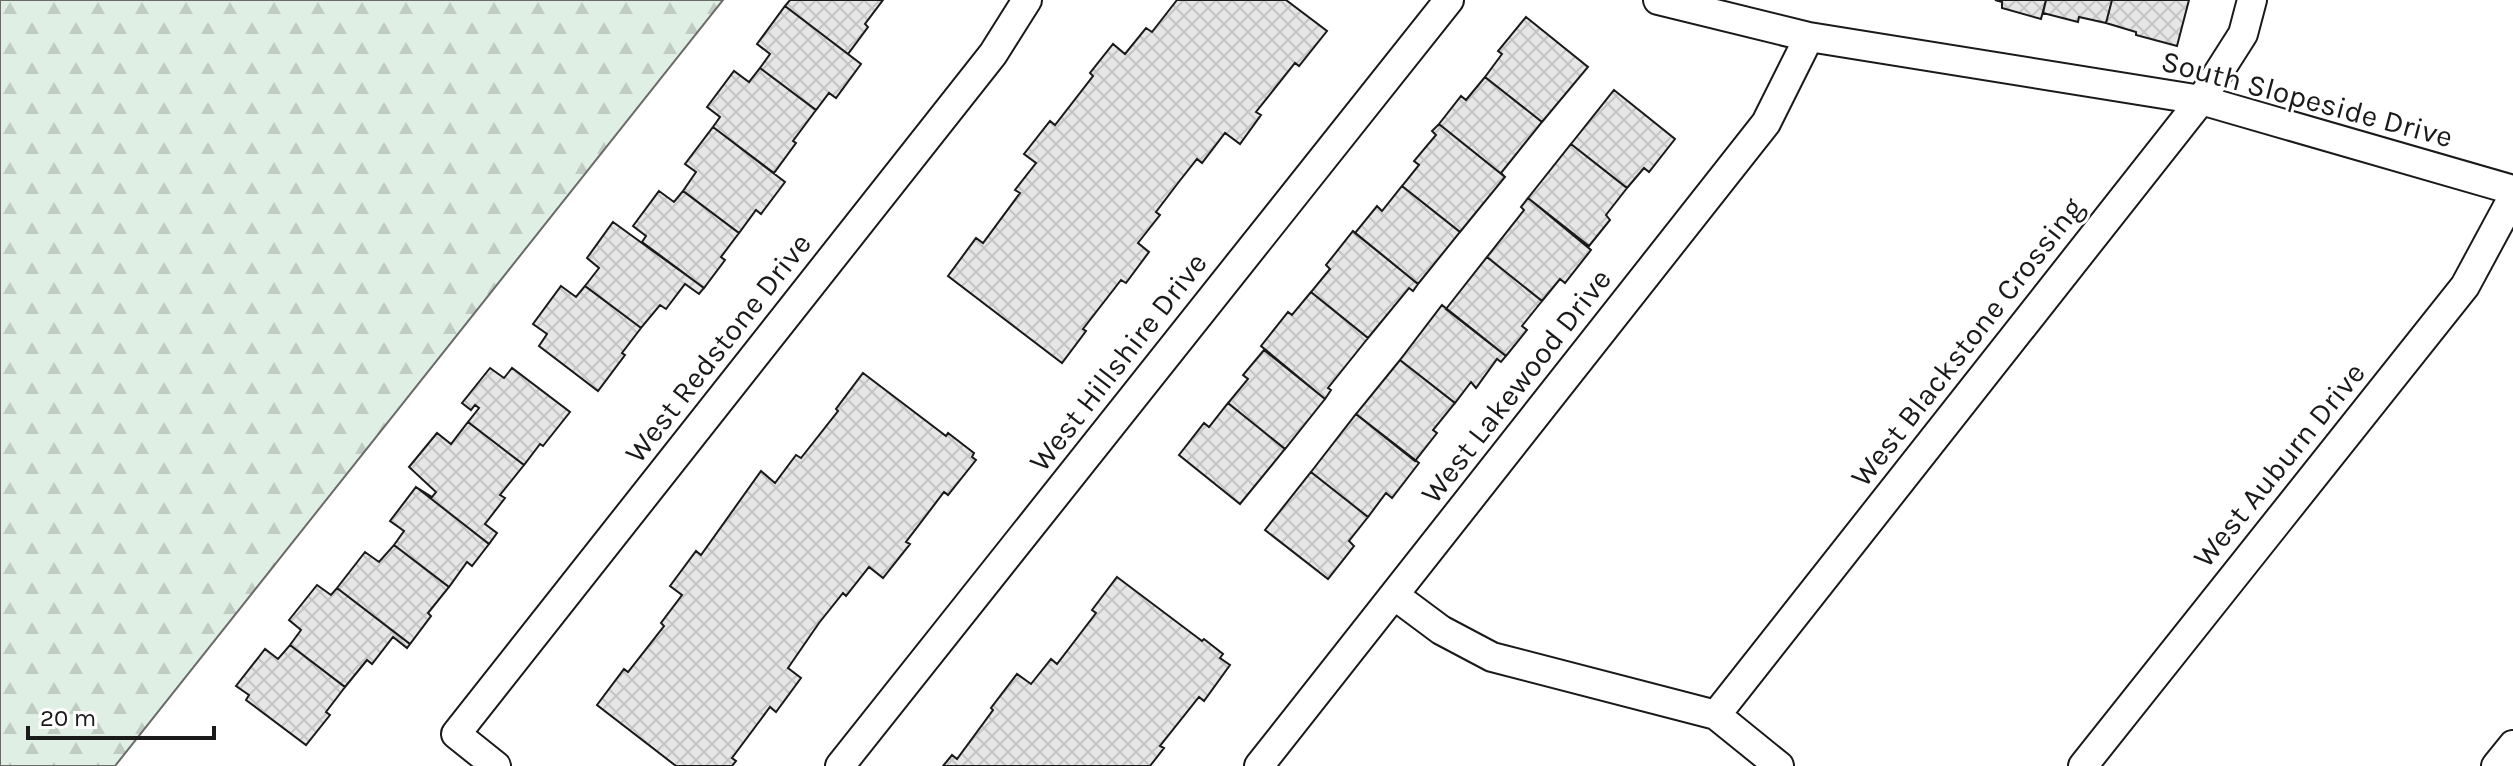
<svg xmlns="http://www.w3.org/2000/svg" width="2513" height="766" font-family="Karla,sans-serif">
	<defs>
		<pattern id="forest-firs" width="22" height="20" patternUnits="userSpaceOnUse" patternTransform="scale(2)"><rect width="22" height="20" fill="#e0efe3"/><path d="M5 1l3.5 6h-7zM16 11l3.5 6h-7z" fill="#c0ccc2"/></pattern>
		<pattern id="building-cross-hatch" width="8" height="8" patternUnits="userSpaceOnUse" patternTransform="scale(2)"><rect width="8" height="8" fill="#e6e6e6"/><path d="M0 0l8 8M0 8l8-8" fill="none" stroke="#c5c5c5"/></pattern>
	</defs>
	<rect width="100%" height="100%" fill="#fff"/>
	<!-- forest -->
	<path fill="url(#forest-firs)" stroke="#6a6a6a" stroke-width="2" d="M0 0H723L115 766H0Z"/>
	<!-- building -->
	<path fill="url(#building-cross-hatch)" stroke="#1a1a1a" stroke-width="2" d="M790 0H883L865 24 868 27 848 54 785 6Z
		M1177 0H1286L1327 31 1299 66 1295 63 1256 112 1261 115 1240 144 1225 133 1202 163 1197 159 1178 183 1156 212 1160 215 1138 243 1149 252 1126 283 1121 280 1083 329 1086 331 1062 363 948 276 976 238 983 243 1020 193 1015 190 1036 163 1024 154 1050 121 1055 125 1093 76 1090 73 1113 44 1125 54 1146 28 1152 32Z
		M1995 0H2046L2041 19 2002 8V2Z
		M2046 0H2112L2106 23 2079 17 2078 22 2043 13Z
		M2112 0H2189L2177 46 2136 35V32L2106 23Z
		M785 6 861 64 836 98 829 93 816 110 760 68 770 54 757 44Z
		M1526 17 1588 67 1542 122 1485 77 1502 54 1498 51Z
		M760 68 816 110 793 141 796 143 774 173 713 127 720 117 707 107 734 71 749 82Z
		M1485 77 1542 122 1501 173 1505 177 1439 124 1461 96 1466 100Z
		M1614 90 1675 139 1649 172 1644 168 1627 188 1571 144Z
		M1439 124 1505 177 1460 232 1402 186 1419 165 1414 161 1436 135 1432 131Z
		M713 127 785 182 761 214 756 210 739 233 683 191 696 172 685 164Z
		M1571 144 1627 188 1606 215 1610 220 1589 246 1528 198Z
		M1402 186 1460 232 1418 284 1355 233 1377 206 1382 211Z
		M659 191 674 202 683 191 739 233 721 257 725 260 704 288 642 242 646 236 633 226Z
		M1528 198 1591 250 1565 283 1560 279 1542 301 1487 257 1524 210 1521 207Z
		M613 222 704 288 699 294 685 284 666 309 660 305 641 328 585 286 599 268 587 258Z
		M1353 231 1418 284 1413 291 1409 288 1368 338 1311 292 1330 269 1326 265Z
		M1487 257 1542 301 1522 326 1527 330 1506 356 1446 309Z
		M561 286 576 297 585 286 641 328 622 353 625 355 598 391 539 346 547 334 533 324Z
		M1311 292 1368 338 1328 388 1331 390 1325 399 1261 346 1288 312 1292 315Z
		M1442 305 1506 356 1501 362 1497 359 1476 388 1471 382 1455 403 1400 360Z
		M1264 350 1325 399 1285 449 1228 403 1248 379 1243 375Z
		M1400 360 1455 403 1433 430 1437 433 1415 461 1356 414Z
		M490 368 504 378 512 368 570 412 543 446 540 444 524 465 468 422 479 408 475 405 471 410 462 403Z
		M863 373 946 436 948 433 974 453 972 457 976 460 948 495 944 492 906 542 910 544 883 578 869 567 846 596 843 593 819 623 788 668 801 678 776 712 770 707 732 758 736 761 732 766H676L597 705 624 669 628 672 664 626 661 623 682 595 670 586 696 551 701 555 761 471 775 483 796 455 801 458 838 411 836 409Z
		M1228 403 1285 449 1240 504 1179 455 1204 423 1209 427Z
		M1356 414 1419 463 1392 498 1386 493 1368 517 1311 472Z
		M468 422 524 465 500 495 505 498 485 524 497 533 489 544 416 487 432 497 436 492 409 467 437 433 451 444Z
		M1311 472 1368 517 1349 541 1354 546 1328 579 1265 530Z
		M416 487 489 544 472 566 467 562 449 587 394 545 404 531 390 521Z
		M394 545 449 587 428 613 431 616 410 644 337 588 365 552 379 562Z
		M1117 577 1202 641 1204 639 1223 654 1220 658 1230 665 1204 701 1199 697 1160 746 1164 748 1150 766H943L952 755 957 759 993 710 991 708 1017 674 1031 684 1051 659 1057 664 1096 613 1092 610Z
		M317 585 331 595 337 588 410 644 407 648 393 637 372 664 367 660 345 687 290 645 301 630 289 620Z
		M290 645 345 687 326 712 330 715 306 745 246 700 249 695 236 686 265 649 278 659Z"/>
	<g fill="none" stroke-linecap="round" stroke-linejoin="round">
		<!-- service casing -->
		<g stroke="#1a1a1a" stroke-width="32">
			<path id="service" d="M1658 0 1809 37 2201 100 2513 190
				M1394 595 1441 630 1492 657 1716 715 1779 766
				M1716 715 2201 100 2243 34 2252 0
				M496 766 456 734 993 54 1027 0
				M840 766 1449 0
				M1259 766 1766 123 1809 37
				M2083 766 2465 286 2513 197
				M2496 766 2513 745"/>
		</g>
		<!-- service -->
		<use href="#service" stroke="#fff" stroke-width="28"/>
	</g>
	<g text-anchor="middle" stroke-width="6" stroke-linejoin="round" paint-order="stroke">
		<!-- street labels -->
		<g font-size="30" fill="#1a1a1a" stroke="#fff">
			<text transform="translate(2307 99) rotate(15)" y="10">South Slopeside Drive</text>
			<text transform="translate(1967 342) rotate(-52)" y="10">West Blackstone Crossing</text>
			<text transform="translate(718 348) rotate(-52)" y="10">West Redstone Drive</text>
			<text transform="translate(1118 362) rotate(-52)" y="10">West Hillshire Drive</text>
			<text transform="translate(1516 386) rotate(-52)" y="10">West Lakewood Drive</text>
			<text transform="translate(2279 465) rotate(-51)" y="10">West Auburn Drive</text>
		</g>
	</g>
	<!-- scale -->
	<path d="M28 726v12h186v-12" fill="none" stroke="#1a1a1a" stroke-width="4"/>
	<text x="40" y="726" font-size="24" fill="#1a1a1a" stroke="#ffffff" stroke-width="6" paint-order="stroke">20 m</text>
</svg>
